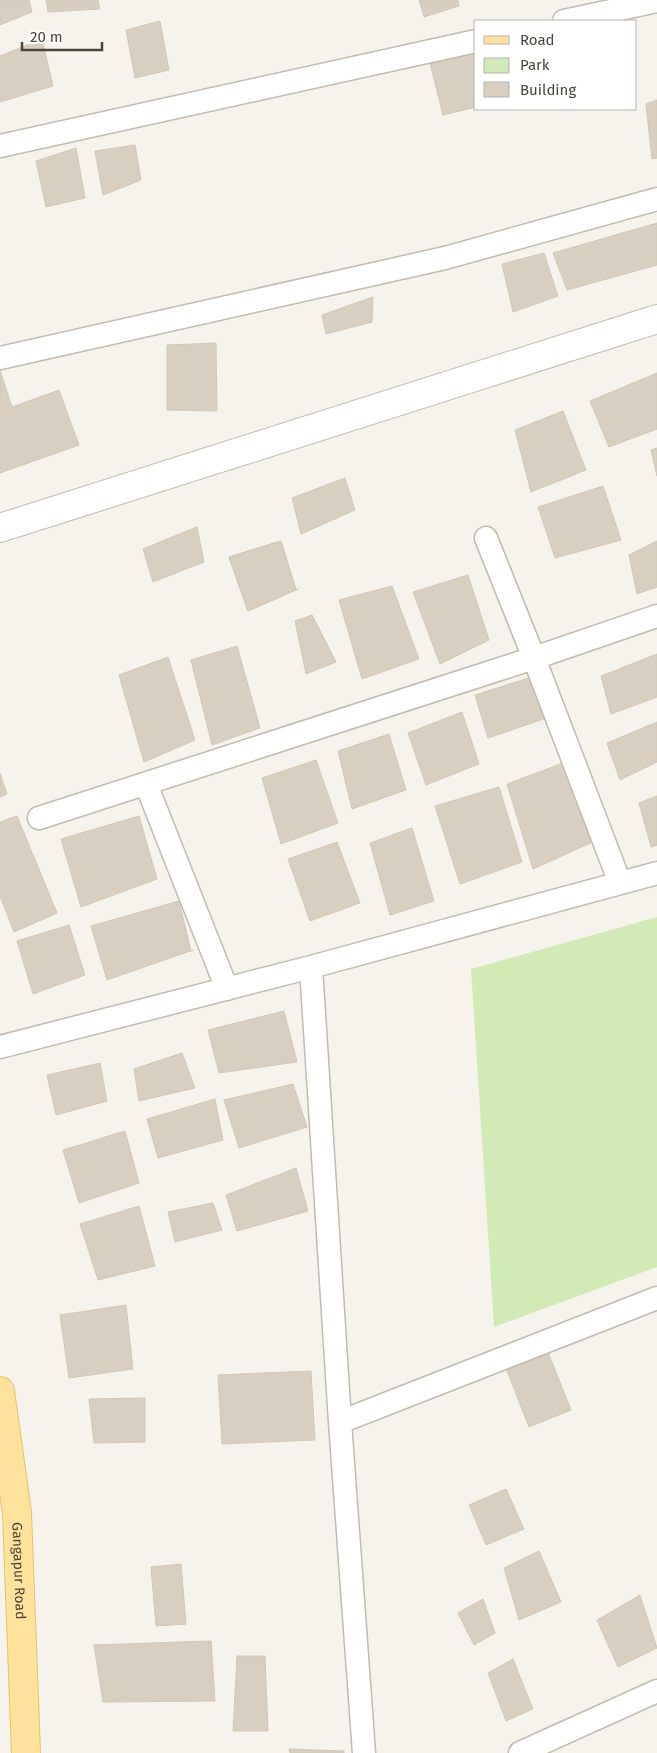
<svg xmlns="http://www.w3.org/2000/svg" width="657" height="1753" font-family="'Fira Sans',sans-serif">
	<rect width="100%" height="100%" fill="#f6f3ec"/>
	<!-- green -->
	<path fill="#d2eab5" d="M657 917V1267L494 1327 471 969Z"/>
	<!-- building -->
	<path fill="#d8cfc1" stroke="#d3c7b4" d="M0 0H29L32 12 0 25Z
		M46 0H98L100 9 48 12Z
		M419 0H458L459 6 424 17Z
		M160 21 169 70 135 78 126 30Z
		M42 39 53 86 0 102V56Z
		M476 46V107L443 115 429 59Z
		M657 100V158L652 159 646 104Z
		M135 145 141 180 103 195 95 151Z
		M76 148 85 198 46 207 36 161Z
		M657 223V265L567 290 553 253Z
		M544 253 558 296 513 312 502 264Z
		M373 297 372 322 326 334 322 315Z
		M216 343 217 411 167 410V345Z
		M0 370 12 407 59 390 79 445 0 473Z
		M657 373V429L609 447 590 401Z
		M563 411 586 470 531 492 515 430Z
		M657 448V476L651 450Z
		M345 478 355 510 301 534 292 498Z
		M603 486 621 540 555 558 538 507Z
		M197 527 204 562 153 582 143 549Z
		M281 541 296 590 298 589 248 611 229 557Z
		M281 541 296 590 298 589 248 611 229 557Z
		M657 541V587L637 594 629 555Z
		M468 575 489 640 440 664 413 592Z
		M392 586 419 659 362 679 339 600Z
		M312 615 336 662 306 674 295 621Z
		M237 646 260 728 212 745 191 660Z
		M657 654V697L611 714 601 676Z
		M168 657 195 740 144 762 119 675Z
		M532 677 544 719 488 738 475 695Z
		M462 712 479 764 426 785 408 733Z
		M657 722V762L620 780 607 743Z
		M389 734 406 790 352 809 338 751Z
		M316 760 338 823 281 844 262 778Z
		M563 763 595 841 533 869 507 784Z
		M0 773 7 794 0 797Z
		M499 787 522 862 460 884 435 806Z
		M657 796V845L651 847 639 803Z
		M17 816 57 913 14 932 0 896V822Z
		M139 816 157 879 81 907 61 839Z
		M412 828 434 901 390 915 370 843Z
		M337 842 360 903 310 921 288 859Z
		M179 901 191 951 193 950 107 980 91 926Z
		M69 925 85 975 33 994 17 941Z
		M284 1011 297 1062 219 1073 208 1030Z
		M182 1053 195 1088 139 1101 134 1069Z
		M100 1063 107 1101 56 1115 47 1075Z
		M293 1084 307 1127 239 1148 224 1100Z
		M215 1099 223 1140 158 1158 147 1119Z
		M125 1131 139 1183 79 1203 63 1150Z
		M296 1168 308 1211 237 1231 226 1195Z
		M213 1203 222 1230 175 1242 168 1212Z
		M139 1206 155 1266 98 1280 80 1224Z
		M126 1305 133 1369 69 1378 60 1315Z
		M546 1347 571 1410 529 1427 504 1363Z
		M311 1371 315 1440 222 1444 218 1375Z
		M145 1398V1442L94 1443 89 1399Z
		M506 1489 524 1529 486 1545 469 1505Z
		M539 1551 561 1602 519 1620 504 1568Z
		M181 1564 186 1624 156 1626 151 1567Z
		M640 1595 657 1648 618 1667 597 1620Z
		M483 1599 495 1633 474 1645 458 1613Z
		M211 1641 215 1701 103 1702 94 1645Z
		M237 1656H265L268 1731H233Z
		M513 1659 533 1709 506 1721 488 1673Z
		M289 1749 344 1751V1753H290Z"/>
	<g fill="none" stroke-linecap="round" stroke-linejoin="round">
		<!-- minor casing -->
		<g stroke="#c2bbae" stroke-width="25">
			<path id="minor" d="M564 21 657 1
				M0 146 476 41
				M0 358 445 258 657 199
				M486 538 534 658 620 883
				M146 784 227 989
				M39 818 534 658 657 616
				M311 967 340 1422 364 1753
				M0 1047 311 967 657 873
				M340 1422 657 1298
				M520 1753 657 1691"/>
		</g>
		<!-- tertiary casing -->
		<g stroke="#c2bbae" stroke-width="30">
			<path id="tertiary" d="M0 528 657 319"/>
		</g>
		<!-- primary casing -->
		<g stroke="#e6c16a" stroke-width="30">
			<g id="primary">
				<path id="s1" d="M0 1391 17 1513 26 1753"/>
			</g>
		</g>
		<!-- minor -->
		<use href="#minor" stroke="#fff" stroke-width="22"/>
		<!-- tertiary -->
		<use href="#tertiary" stroke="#fff" stroke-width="28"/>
		<!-- primary -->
		<use href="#primary" stroke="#ffe39c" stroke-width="28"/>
	</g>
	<g text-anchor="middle" stroke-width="4" stroke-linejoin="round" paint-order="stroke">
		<!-- street labels -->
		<g font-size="14" fill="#4b4439" stroke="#fff">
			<text dy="5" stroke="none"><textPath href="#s1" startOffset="181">Gangapur Road</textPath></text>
		</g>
	</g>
	<!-- legend -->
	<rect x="474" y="20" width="162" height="90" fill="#ffffff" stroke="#b7b4b0"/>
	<rect x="484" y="36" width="25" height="8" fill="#ffe39c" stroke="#b7b4b0"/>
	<text x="520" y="45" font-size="15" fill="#4b4439">Road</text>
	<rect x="484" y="58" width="25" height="15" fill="#d2eab5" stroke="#b7b4b0"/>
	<text x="520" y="70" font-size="15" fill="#4b4439">Park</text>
	<rect x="484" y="82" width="25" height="15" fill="#d8cfc1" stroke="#b7b4b0"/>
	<text x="520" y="95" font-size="15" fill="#4b4439">Building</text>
	<!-- scale -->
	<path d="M22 42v8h80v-8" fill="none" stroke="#4b4439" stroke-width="2.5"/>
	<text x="30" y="42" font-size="15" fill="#4b4439" stroke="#ffffff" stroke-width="4" paint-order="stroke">20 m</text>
</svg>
